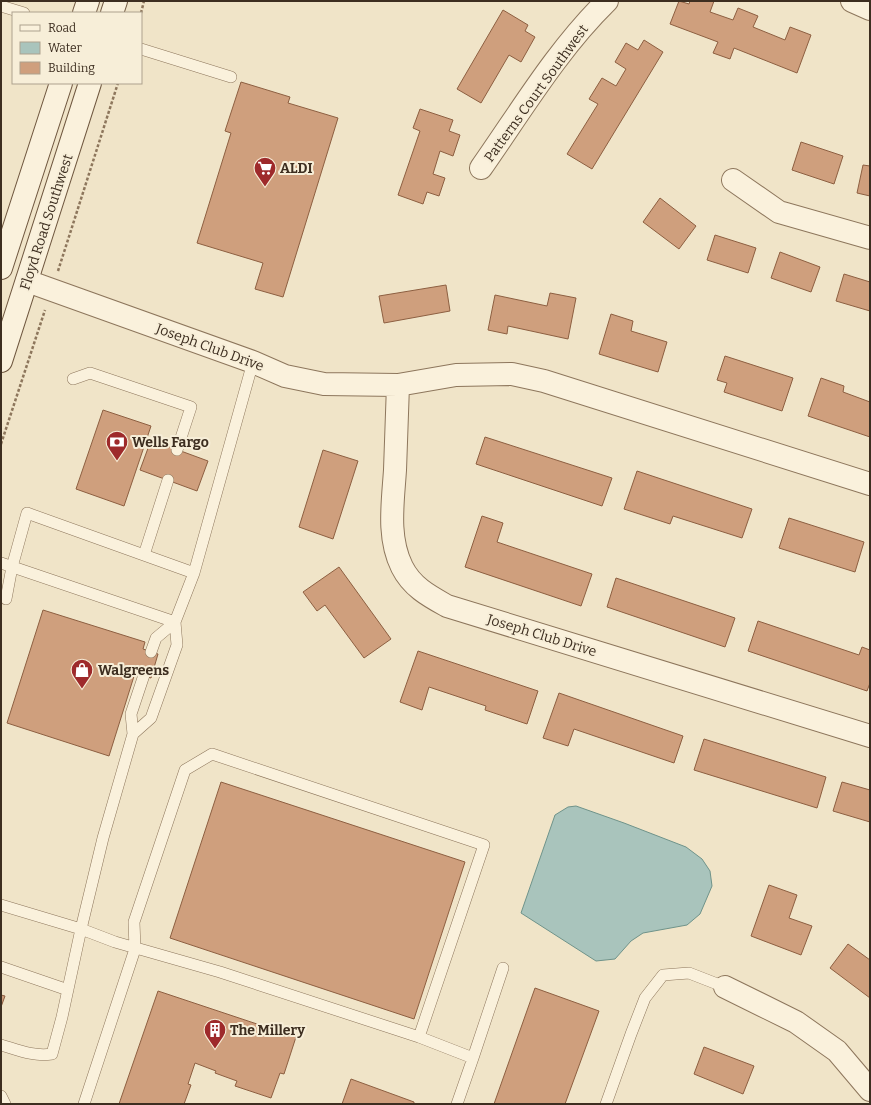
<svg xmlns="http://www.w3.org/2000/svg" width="871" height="1105" font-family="Bitter,serif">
	<rect width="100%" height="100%" fill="#f0e4c8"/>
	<!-- water -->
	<path fill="#a9c4bc" stroke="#6f938a" d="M576 806 624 823 686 847 702 859 710 871 712 886 700 914 687 925 643 933 631 941 615 959 596 961 521 913 555 815 568 807Z"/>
	<!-- building -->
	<path fill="#cf9f7d" stroke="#8d5f41" d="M679 1 689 4 690 1H714L710 12 733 20 738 8 758 16 753 27 785 40 790 27 811 35 797 73 734 48 730 59 713 53 718 42 670 24Z
		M503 10 528 25 525 31 535 37 521 62 509 55 481 103 457 89Z
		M644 40 663 52 592 169 567 154 598 104 589 99 602 78 616 86 626 69 615 62 626 43 638 50Z
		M241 82 290 97 288 103 338 118 283 297 255 289 263 263 197 243 231 133 225 131Z
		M420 109 453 120 449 131 460 135 453 156 440 151 433 174 445 178 439 196 427 192 423 204 398 195 420 131 413 128Z
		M801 142 843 156 834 184 792 170Z
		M863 165 870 166V196L857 193Z
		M660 198 696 226 679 249 643 222Z
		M715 235 756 248 748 273 707 260Z
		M780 252 820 267 811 292 771 278Z
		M844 274 870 282V311L836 301Z
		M446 285 450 311 384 323 379 296Z
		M550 293 576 298 568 339 508 326 507 334 488 330 495 295 547 306Z
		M611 314 633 321 631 331 667 342 658 372 599 354Z
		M725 356 793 378 782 411 724 392 727 383 717 380Z
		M821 378 844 386 843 392 870 402V437L808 416Z
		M103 410 151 426 124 506 76 489Z
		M485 437 612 478 602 506 476 464Z
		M151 440 208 461 197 491 140 470Z
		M323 450 358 461 333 539 299 527Z
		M637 471 752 509 742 538 673 516 670 524 624 509Z
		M482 516 503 523 497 542 592 574 581 606 465 567Z
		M789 518 864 542 855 572 779 548Z
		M339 567 391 639 364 658 325 605 317 611 303 592Z
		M616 578 735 618 725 647 607 607Z
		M43 610 145 642 143 649 158 654 151 678 135 673 109 756 7 723Z
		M758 621 859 655 862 647 870 650V683L867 691 748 651Z
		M418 651 538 691 527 724 485 710 486 706 429 687 422 710 400 702Z
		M559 693 683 736 674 763 574 729 568 746 543 738Z
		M704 739 826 777 817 808 694 770Z
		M221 782 465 862 414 1019 170 938Z
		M842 782 870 790V822L833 811Z
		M769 885 797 895 789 918 812 926 801 955 751 936Z
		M848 944 870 960V998L830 968Z
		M535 988 599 1011 565 1104H494Z
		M158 991 296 1037 284 1074 280 1073 271 1098 235 1086 237 1081 215 1073 216 1071 195 1063 188 1084 191 1085 184 1104H119Z
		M1 995 5 996 1 1007Z
		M704 1047 754 1066 743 1094 694 1074Z
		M351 1079 414 1102V1104H342Z"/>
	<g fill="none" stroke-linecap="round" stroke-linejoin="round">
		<!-- service casing -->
		<g stroke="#8d765c" stroke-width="12">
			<path id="service" d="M1 6 24 13
				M141 49 231 77
				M73 379 90 373 191 407 177 450
				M144 555 168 480
				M1 563 175 622 194 573 253 362
				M6 599 12 567 27 513 194 573
				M151 652 156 638 175 622
				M133 734 131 714 144 675
				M1 905 81 929 103 838 133 734 151 718 177 645 175 622
				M1 967 68 990
				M419 1037 473 1058 457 1104
				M1 1045C18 1050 34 1057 52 1054L62 1017 81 929 115 942 220 972 419 1037 484 845 212 754 185 770 134 922 135 949 84 1104
				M473 1058 503 968
				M1 1096 5 1104
				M606 1104 631 1034 645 998 663 975 689 973 725 987"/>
		</g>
		<!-- minor casing -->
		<g stroke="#8d765c" stroke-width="24">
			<path id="minor" d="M852 1 870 9
				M481 168C521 111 557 50 607 1
				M733 180 779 212 870 238
				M27 281 253 362 285 376 324 384 398 385
				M870 484 544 381 512 374 456 375 398 385C397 413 396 442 395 470 393 502 387 537 402 567 412 587 429 596 447 606L870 736
				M725 987 796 1022 837 1051 870 1090"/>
		</g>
		<!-- secondary casing -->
		<g stroke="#6f573f" stroke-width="24">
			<path id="secondary" d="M84 13 88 1
				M112 13 116 1
				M1 268 61 83
				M1 361 90 83"/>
		</g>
		<!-- path -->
		<path stroke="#8d765c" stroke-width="2.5" stroke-dasharray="3 2" stroke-linecap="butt" d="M141 13 144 1
			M58 271 118 83
			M1 444 45 310"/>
		<!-- service -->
		<use href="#service" stroke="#faf1dc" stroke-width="11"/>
		<!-- minor -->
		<use href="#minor" stroke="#faf1dc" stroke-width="22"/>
		<!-- secondary -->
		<use href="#secondary" stroke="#faf1dc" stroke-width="22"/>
	</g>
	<!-- icons -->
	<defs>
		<g id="supermarket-pin" transform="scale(1.15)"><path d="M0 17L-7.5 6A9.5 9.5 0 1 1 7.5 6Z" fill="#9e2a2b" stroke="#f7eed8"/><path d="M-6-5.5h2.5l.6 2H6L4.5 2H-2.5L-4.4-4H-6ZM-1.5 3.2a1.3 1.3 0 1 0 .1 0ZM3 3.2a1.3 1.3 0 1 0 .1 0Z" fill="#fff"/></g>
		<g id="bank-pin" transform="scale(1.15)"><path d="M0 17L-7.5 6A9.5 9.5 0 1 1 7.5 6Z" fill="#9e2a2b" stroke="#f7eed8"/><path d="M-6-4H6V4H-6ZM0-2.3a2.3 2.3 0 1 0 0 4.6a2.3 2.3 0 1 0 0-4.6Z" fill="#fff"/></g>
		<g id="shop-pin" transform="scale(1.15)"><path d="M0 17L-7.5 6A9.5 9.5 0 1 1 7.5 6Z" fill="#9e2a2b" stroke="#f7eed8"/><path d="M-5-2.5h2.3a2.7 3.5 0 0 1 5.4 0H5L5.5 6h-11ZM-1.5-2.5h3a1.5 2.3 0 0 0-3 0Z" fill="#fff"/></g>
		<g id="building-pin" transform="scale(1.15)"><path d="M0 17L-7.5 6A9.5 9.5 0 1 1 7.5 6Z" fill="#9e2a2b" stroke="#f7eed8"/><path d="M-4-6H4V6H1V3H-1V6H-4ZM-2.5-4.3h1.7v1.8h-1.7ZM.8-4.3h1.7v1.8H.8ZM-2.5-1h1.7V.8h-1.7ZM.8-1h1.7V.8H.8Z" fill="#fff"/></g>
	</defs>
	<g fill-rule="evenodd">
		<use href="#supermarket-pin" x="265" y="168"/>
		<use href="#bank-pin" x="117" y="442"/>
		<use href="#shop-pin" x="82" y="670"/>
		<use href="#building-pin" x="215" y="1030"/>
	</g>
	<g text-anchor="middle" stroke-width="4" stroke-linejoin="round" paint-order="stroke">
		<!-- street labels -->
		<g font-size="14" fill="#3d2e20" stroke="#f7eed8">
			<text transform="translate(536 93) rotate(-54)" y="5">Patterns Court Southwest</text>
			<text transform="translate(46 222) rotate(-72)" y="5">Floyd Road Southwest</text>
			<text transform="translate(210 347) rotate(20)" y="5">Joseph Club Drive</text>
			<text transform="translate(542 635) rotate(17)" y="5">Joseph Club Drive</text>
		</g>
		<!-- poi labels -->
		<g font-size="14" font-weight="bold" fill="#3d2e20" stroke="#f7eed8" text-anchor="start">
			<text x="280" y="173">ALDI</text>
			<text x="132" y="447">Wells Fargo</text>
			<text x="98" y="675">Walgreens</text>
			<text x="230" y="1035">The Millery</text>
		</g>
	</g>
	<!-- border -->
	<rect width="871" height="1105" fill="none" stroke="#3d2e20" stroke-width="4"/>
	<!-- legend -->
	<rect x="12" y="12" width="130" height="72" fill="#f7eed8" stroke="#ada18e"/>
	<rect x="20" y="25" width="20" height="6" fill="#faf1dc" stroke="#ada18e"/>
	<text x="48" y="32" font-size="12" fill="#3d2e20">Road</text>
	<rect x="20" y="42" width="20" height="12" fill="#a9c4bc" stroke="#ada18e"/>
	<text x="48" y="52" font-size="12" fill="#3d2e20">Water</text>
	<rect x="20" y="62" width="20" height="12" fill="#cf9f7d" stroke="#ada18e"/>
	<text x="48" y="72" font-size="12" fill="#3d2e20">Building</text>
</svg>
